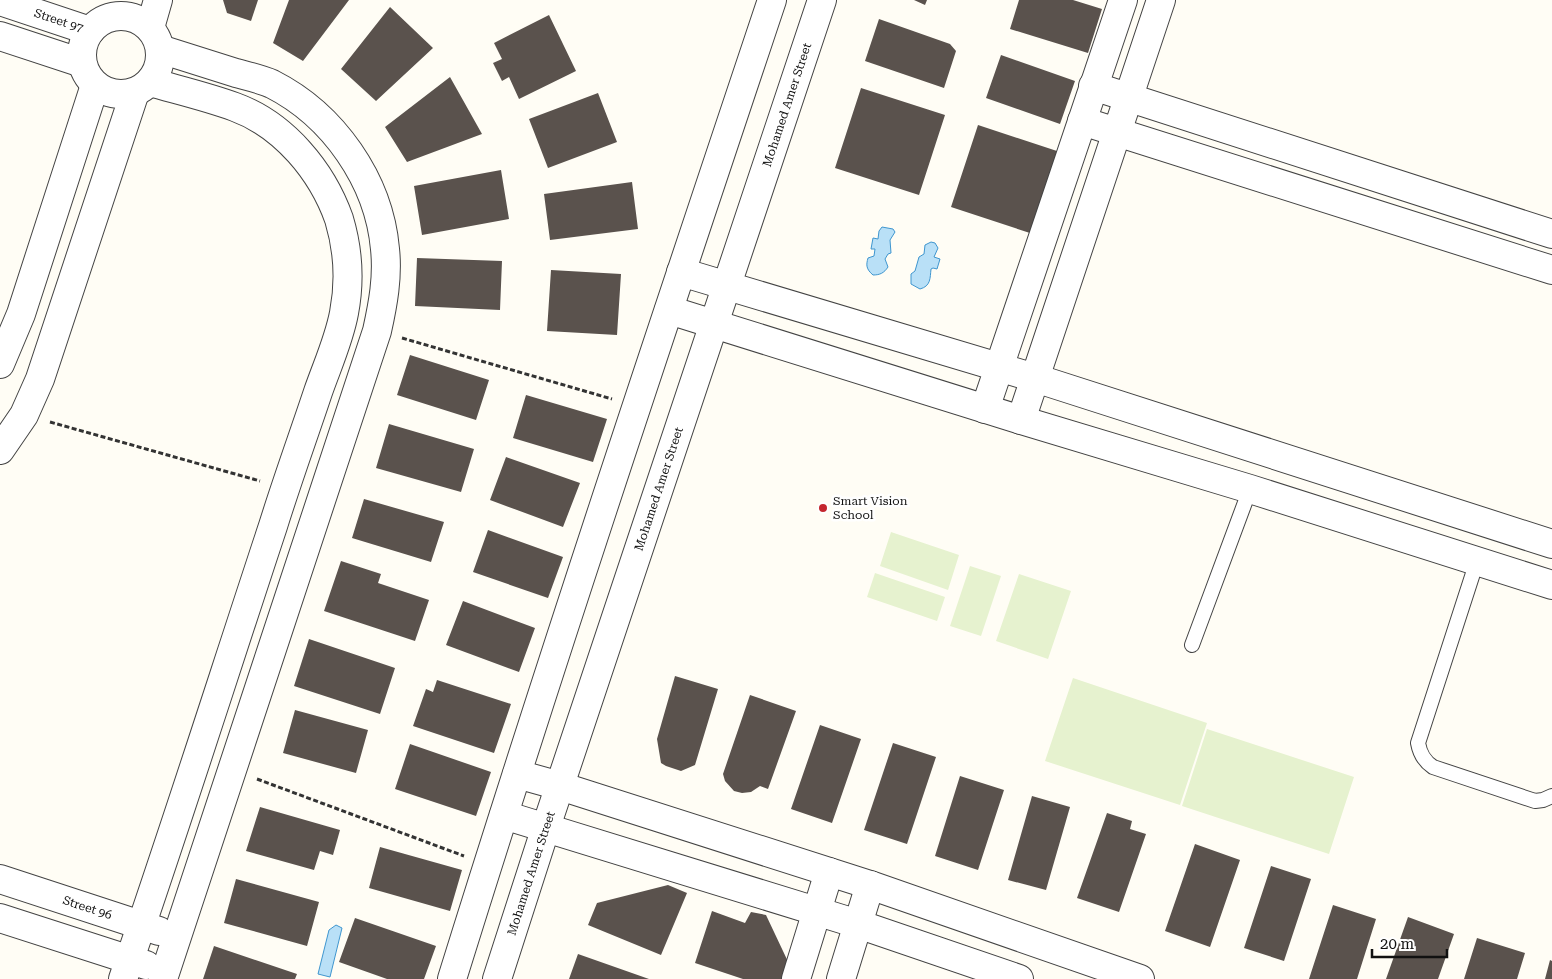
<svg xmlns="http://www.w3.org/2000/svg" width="1552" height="979" font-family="'Roboto Serif',serif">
	<rect width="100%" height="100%" fill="#fffdf5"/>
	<!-- pitch -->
	<path fill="#e6f2cf" d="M891 532 959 555 948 590 880 566Z
		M970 566 1001 576 981 636 950 626Z
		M875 573 945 597 937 621 867 597Z
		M1019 574 1071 591 1048 659 996 641Z
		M1073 678 1207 723 1180 805 1045 761Z
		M1207 729 1354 777 1329 854 1182 806Z"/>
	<!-- water -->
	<path fill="#b9e0f7" stroke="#3f96cf" d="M882 227 893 229 895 232 890 240 891 253 888 254 885 259 888 267C884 273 880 275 873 275 866 269 866 265 868 258L874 256 875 249H871L873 238 878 239 879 231Z
		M931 242 935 243 938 248 934 257 940 259 937 269 933 268 931 269C930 278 931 286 920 289L911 284V274L915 271 919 257 924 254 925 245Z
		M336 925 342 928 330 977 318 974 329 930Z"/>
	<!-- building -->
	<path fill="#5a524d" d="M223 0H258L251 21 227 13Z
		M289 0H349L303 61 273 43Z
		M914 0H927L925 5Z
		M1019 0H1073L1102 9 1088 53 1010 29Z
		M390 7 433 48 376 101 341 69Z
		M549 15 576 71 519 99 509 77 502 81 493 63 502 59 494 43Z
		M879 19 950 44 956 51 944 88 865 61Z
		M1001 55 1075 81 1060 124 986 98Z
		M450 77 482 134 407 162 385 127Z
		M861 88 945 115 919 195 835 168Z
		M598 93 617 142 548 168 529 119Z
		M978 125 1060 152 1033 234 951 207Z
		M501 170 509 219 422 235 414 186Z
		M632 182 638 229 550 240 544 194Z
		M417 258 502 261 500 310 415 306Z
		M551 270 621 274 617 335 547 331Z
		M410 355 489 380 476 420 397 395Z
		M526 395 607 419 593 462 513 438Z
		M389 424 474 449 461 492 376 468Z
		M506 457 580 483 563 527 490 500Z
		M364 499 444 522 431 562 352 538Z
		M488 530 563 557 548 598 473 572Z
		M341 561 381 574 378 583 429 600 415 641 324 611Z
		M463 601 535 628 519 672 446 645Z
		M309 639 395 668 380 714 294 686Z
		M675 676 718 689 695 765 681 771 666 766 661 763 657 739Z
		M437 680 511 704 494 753 413 726 426 689 433 692Z
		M750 695 796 711 768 789 760 786 751 792 742 793 734 791 725 781 723 774Z
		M295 710 368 730 356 773 283 753Z
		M820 725 861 739 832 823 791 809Z
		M893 743 936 757 907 844 864 830Z
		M410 744 491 772 476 816 395 789Z
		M960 776 1004 790 978 870 935 856Z
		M1032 796 1070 807 1046 890 1008 880Z
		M260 807 340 830 333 855 320 851 314 870 246 851Z
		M1107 813 1132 821 1130 829 1146 834 1119 912 1077 898Z
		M1195 844 1240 860 1210 947 1165 931Z
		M380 847 462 870 450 911 369 888Z
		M1271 866 1311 879 1284 961 1244 948Z
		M236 879 319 902 307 946 224 923Z
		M668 885 687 893 661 955 588 925 597 903Z
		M1333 905 1376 919 1357 979H1309Z
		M712 911 745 923 751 912 766 915 791 968 787 979H743L695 963Z
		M1408 917 1454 934 1438 979H1386Z
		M355 918 436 946 424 979H387L339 962Z
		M1477 938 1525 953 1517 979H1464Z
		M214 946 297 974 295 979H203Z
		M578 954 649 979H569Z
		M1550 960 1552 961V979H1545Z"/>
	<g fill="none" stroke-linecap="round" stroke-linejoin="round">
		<!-- service casing -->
		<g stroke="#444" stroke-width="16">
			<path id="service" d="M1477 561 1418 743C1420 754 1424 761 1433 767L1535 801 1543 800 1552 796
				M1192 645 1250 489"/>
		</g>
		<!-- minor casing -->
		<g stroke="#444" stroke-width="30">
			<g id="minor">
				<path id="s1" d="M0 1 90 31"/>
				<circle cx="121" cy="55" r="39"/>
				<path d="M150 28 158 0"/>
				<path d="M0 36 82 63"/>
				<path d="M160 49C185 57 210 65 236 73 247 76 261 79 272 84 333 115 379 180 385 249 388 277 383 304 377 331L163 979"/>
				<path d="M1093 86 1552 234"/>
				<path d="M1082 121 1552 270"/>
				<path d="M681 272 1035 378 1552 544"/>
				<path d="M669 310 1021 420 1250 489 1552 585"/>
				<path d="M0 364 21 314 95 85"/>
				<path d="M985 409 1123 0"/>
				<path d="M1021 420 1161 0"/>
				<path d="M0 450 24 415 40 379 135 92"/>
				<path d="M517 774 560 786 870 885 1140 979"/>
				<path d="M504 815 858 924 1019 979"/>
				<path id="s2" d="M0 879 159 931"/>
				<path d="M0 918 146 965"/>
				<path d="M123 979C175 829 223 677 273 526 287 481 303 437 318 392 327 366 339 340 344 313 350 282 348 249 339 219 322 171 284 125 235 107 208 97 178 90 150 82"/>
				<path d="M452 979C554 651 663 326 772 0"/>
				<path id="s3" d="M497 979 546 827 822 0"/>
				<path d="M796 979 829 872"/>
				<path d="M841 979 870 885"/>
			</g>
		</g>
		<!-- path -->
		<path stroke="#333" stroke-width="3" stroke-dasharray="5 2.5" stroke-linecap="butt" d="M402 338 612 399
			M50 422 260 481
			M257 779 464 856"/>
		<!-- service -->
		<use href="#service" stroke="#fff" stroke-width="14"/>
		<!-- minor -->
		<use href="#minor" stroke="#fff" stroke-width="28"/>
	</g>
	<!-- markers -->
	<circle fill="#c4262e" stroke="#fff" stroke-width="2" cx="823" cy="508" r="5"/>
	<g text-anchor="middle" stroke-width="5" stroke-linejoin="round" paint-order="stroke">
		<!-- street labels -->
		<g font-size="12" fill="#111" stroke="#fff">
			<text dy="4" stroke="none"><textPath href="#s1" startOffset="62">Street 97</textPath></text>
			<text dy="4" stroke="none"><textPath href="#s3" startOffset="921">Mohamed Amer Street</textPath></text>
			<text dy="4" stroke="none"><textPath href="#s3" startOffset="516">Mohamed Amer Street</textPath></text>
			<text dy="4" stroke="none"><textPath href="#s3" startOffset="111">Mohamed Amer Street</textPath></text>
			<text dy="4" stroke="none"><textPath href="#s2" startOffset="92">Street 96</textPath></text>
		</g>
		<!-- poi labels -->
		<g font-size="12" fill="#111" stroke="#fff" text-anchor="start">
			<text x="833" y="505">Smart Vision<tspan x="833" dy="14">School</tspan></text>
		</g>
	</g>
	<!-- scale -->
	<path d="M1372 949v8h75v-8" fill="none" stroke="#111111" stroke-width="2.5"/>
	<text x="1380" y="949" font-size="15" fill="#111111" stroke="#ffffff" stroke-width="4" paint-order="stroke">20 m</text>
</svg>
